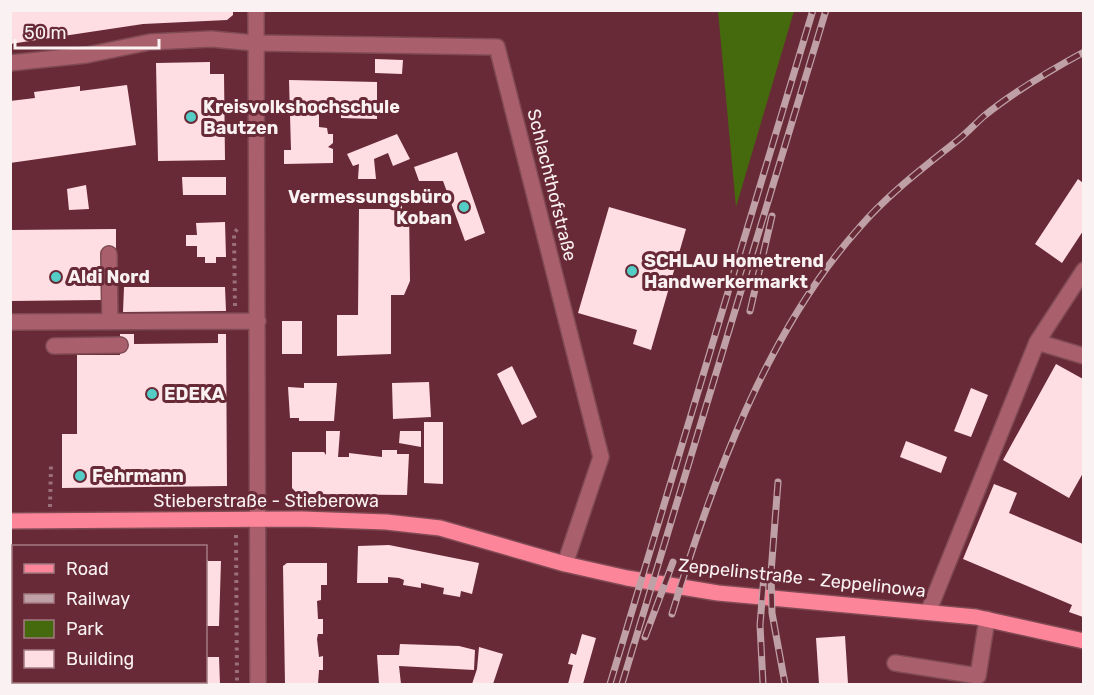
<svg xmlns="http://www.w3.org/2000/svg" width="1094" height="695" font-family="Rubik,sans-serif">
	<rect width="100%" height="100%" fill="#682a36"/>
	<!-- green -->
	<path fill="#456a0d" d="M718 11H794L736 207Z"/>
	<!-- building -->
	<path fill="#fedee2" d="M10 10H233V15L227 20 143 24 10 44Z
		M375 59 403 60 402 74 375 73Z
		M210 62V74H224L225 160 158 161 156 63Z
		M289 80 377 82V119L341 118V107H319V127L327 128 328 134H333V143L328 147 333 149V163L284 164V150H291Z
		M127 85 136 145 10 163V101L35 98 34 92 80 86V91Z
		M397 134 410 159 393 166 388 153 374 159 376 179H358L359 164 353 166 347 154Z
		M457 152 485 233 465 241 443 181H419L414 167Z
		M182 177H226V195H183Z
		M1078 179 1083 183V231L1062 263 1035 244Z
		M86 185 89 209 69 210 67 189Z
		M390 199H402V209H409L410 281 404 295H391V354L337 356V315H358L359 209H390Z
		M609 207 686 229 651 350 633 344 637 330 578 313Z
		M225 222 226 257H216V263H205V257H197V246H186V235H197L196 223Z
		M116 229V254H101V300L10 301V230Z
		M124 287H225L226 311 123 312Z
		M282 321H302V354H282Z
		M120 334H134V344L218 343V334H226L227 486 62 488V434H77V355H120Z
		M1056 364 1083 379V473L1069 498 1003 460Z
		M512 366 537 417 522 425 497 374Z
		M429 382 431 417 393 419 392 383Z
		M304 383H337L334 421H299V418H290L288 387 304 388Z
		M971 388 988 395 971 437 954 431Z
		M424 422H443V484L424 483Z
		M326 431H340L338 457H349V453L382 457V450H397V454H409L407 495 298 494 292 488V452H324L326 455Z
		M400 431H421V447L399 443Z
		M906 441 947 457 941 473 900 457Z
		M994 484 1017 493 1009 513 1083 544V617L1069 612 1072 605 963 559Z
		M389 545 479 563 472 594 461 591 460 597 443 594 444 588 421 583V588L403 585 404 580 399 578 388 577V583H357L358 546Z
		M206 558 208 561H221L219 626H206Z
		M287 563H327V585H321V600L317 601 318 619H323V634H318L317 639 319 657 323 656V670H319L318 684H285L283 566Z
		M582 634 596 638 583 684H568L573 665 568 664 571 653 576 655Z
		M845 636 848 684H819L816 638Z
		M400 644 459 646 475 650 474 670 399 666 401 684H379L377 655H399Z
		M479 647 503 654 493 684H472L477 669Z
		M206 657H219L220 684H176V682H206Z"/>
	<g fill="none" stroke-linecap="round" stroke-linejoin="round">
		<!-- minor casing -->
		<g stroke="#7f4a54" stroke-width="18">
			<path id="minor" d="M256 10 258 684
				M10 63 87 55 150 42 211 39 256 43 497 47 601 457 565 564
				M109 254 110 322
				M10 322 258 321
				M1037 342 1084 356
				M54 346 120 345
				M929 610 1037 342 1084 270
				M895 663 978 676 987 619"/>
		</g>
		<!-- major casing -->
		<g stroke="#7f4a54" stroke-width="18">
			<path id="major" d="M10 521 302 519 386 522 440 528 565 564 627 578 718 593 976 617 1084 641"/>
		</g>
		<!-- path -->
		<path stroke="#9b7078" stroke-width="4" stroke-dasharray="3 4.5" stroke-linecap="butt" d="M235 306 234 233 240 226
			M50 507 51 466
			M236 535 237 684"/>
		<!-- minor -->
		<use href="#minor" stroke="#aa606c" stroke-width="15"/>
		<!-- major -->
		<use href="#major" stroke="#fd8599" stroke-width="15"/>
		<!-- rail casing -->
		<g stroke="#bea0a6" stroke-width="7">
			<path id="rail" d="M750 311 772 216
				M778 482 771 573 772 613 785 684
				M672 614C712 482 766 332 859 228 888 194 923 168 958 140 967 133 975 124 984 116 1015 91 1049 71 1084 52
				M645 637 673 562
				M610 684 813 10
				M622 684 826 10
				M763 684 760 625 764 575"/>
		</g>
		<!-- rail -->
		<use href="#rail" stroke="#682a36" stroke-width="4.5" stroke-dasharray="14" stroke-linecap="butt"/>
	</g>
	<!-- markers -->
	<g fill="#54cdc7" stroke="#682a36" stroke-width="2">
		<circle cx="191" cy="117" r="6"/>
		<circle cx="464" cy="207" r="6"/>
		<circle cx="632" cy="271" r="6"/>
		<circle cx="56" cy="277" r="6"/>
		<circle cx="152" cy="394" r="6"/>
		<circle cx="80" cy="476" r="6"/>
	</g>
	<g text-anchor="middle" stroke-width="6" stroke-linejoin="round" paint-order="stroke">
		<!-- poi labels -->
		<g font-size="18" font-weight="bold" fill="#f9f1f2" stroke="#682a36" text-anchor="start">
			<text x="203" y="113">Kreisvolkshochschule<tspan x="203" dy="21">Bautzen</tspan></text>
			<text x="452" y="203" text-anchor="end">Vermessungsbüro<tspan x="452" dy="21">Koban</tspan></text>
			<text x="644" y="267">SCHLAU Hometrend<tspan x="644" dy="21">Handwerkermarkt</tspan></text>
			<text x="68" y="283">Aldi Nord</text>
			<text x="164" y="400">EDEKA</text>
			<text x="92" y="482">Fehrmann</text>
		</g>
		<!-- street labels -->
		<g font-size="18" fill="#f9f1f2" stroke="#682a36">
			<text transform="translate(552 185) rotate(76)" y="6">Schlachthofstraße</text>
			<text x="266" y="507">Stieberstraße - Stieberowa</text>
			<text transform="translate(802 578) rotate(6)" y="6">Zeppelinstraße - Zeppelinowa</text>
		</g>
	</g>
	<!-- border -->
	<rect width="1094" height="695" fill="none" stroke="#f9f1f2" stroke-width="24"/>
	<!-- legend -->
	<rect x="12" y="545" width="195" height="138" fill="#682a36" stroke="#a27a81" stroke-width="1.5"/>
	<rect x="24" y="564" width="30" height="9" fill="#fd8599" stroke="#a27a81" stroke-width="1.5"/>
	<text x="66" y="575" font-size="18" fill="#f9f1f2">Road</text>
	<rect x="24" y="594" width="30" height="9" fill="#bea0a6" stroke="#a27a81" stroke-width="1.5"/>
	<text x="66" y="605" font-size="18" fill="#f9f1f2">Railway</text>
	<rect x="24" y="620" width="30" height="18" fill="#456a0d" stroke="#a27a81" stroke-width="1.5"/>
	<text x="66" y="635" font-size="18" fill="#f9f1f2">Park</text>
	<rect x="24" y="650" width="30" height="18" fill="#fedee2" stroke="#a27a81" stroke-width="1.5"/>
	<text x="66" y="665" font-size="18" fill="#f9f1f2">Building</text>
	<!-- scale -->
	<path d="M15 39v9h144v-9" fill="none" stroke="#f9f1f2" stroke-width="3"/>
	<text x="24" y="39" font-size="18" fill="#f9f1f2" stroke="#682a36" stroke-width="4.5" paint-order="stroke">50 m</text>
</svg>
